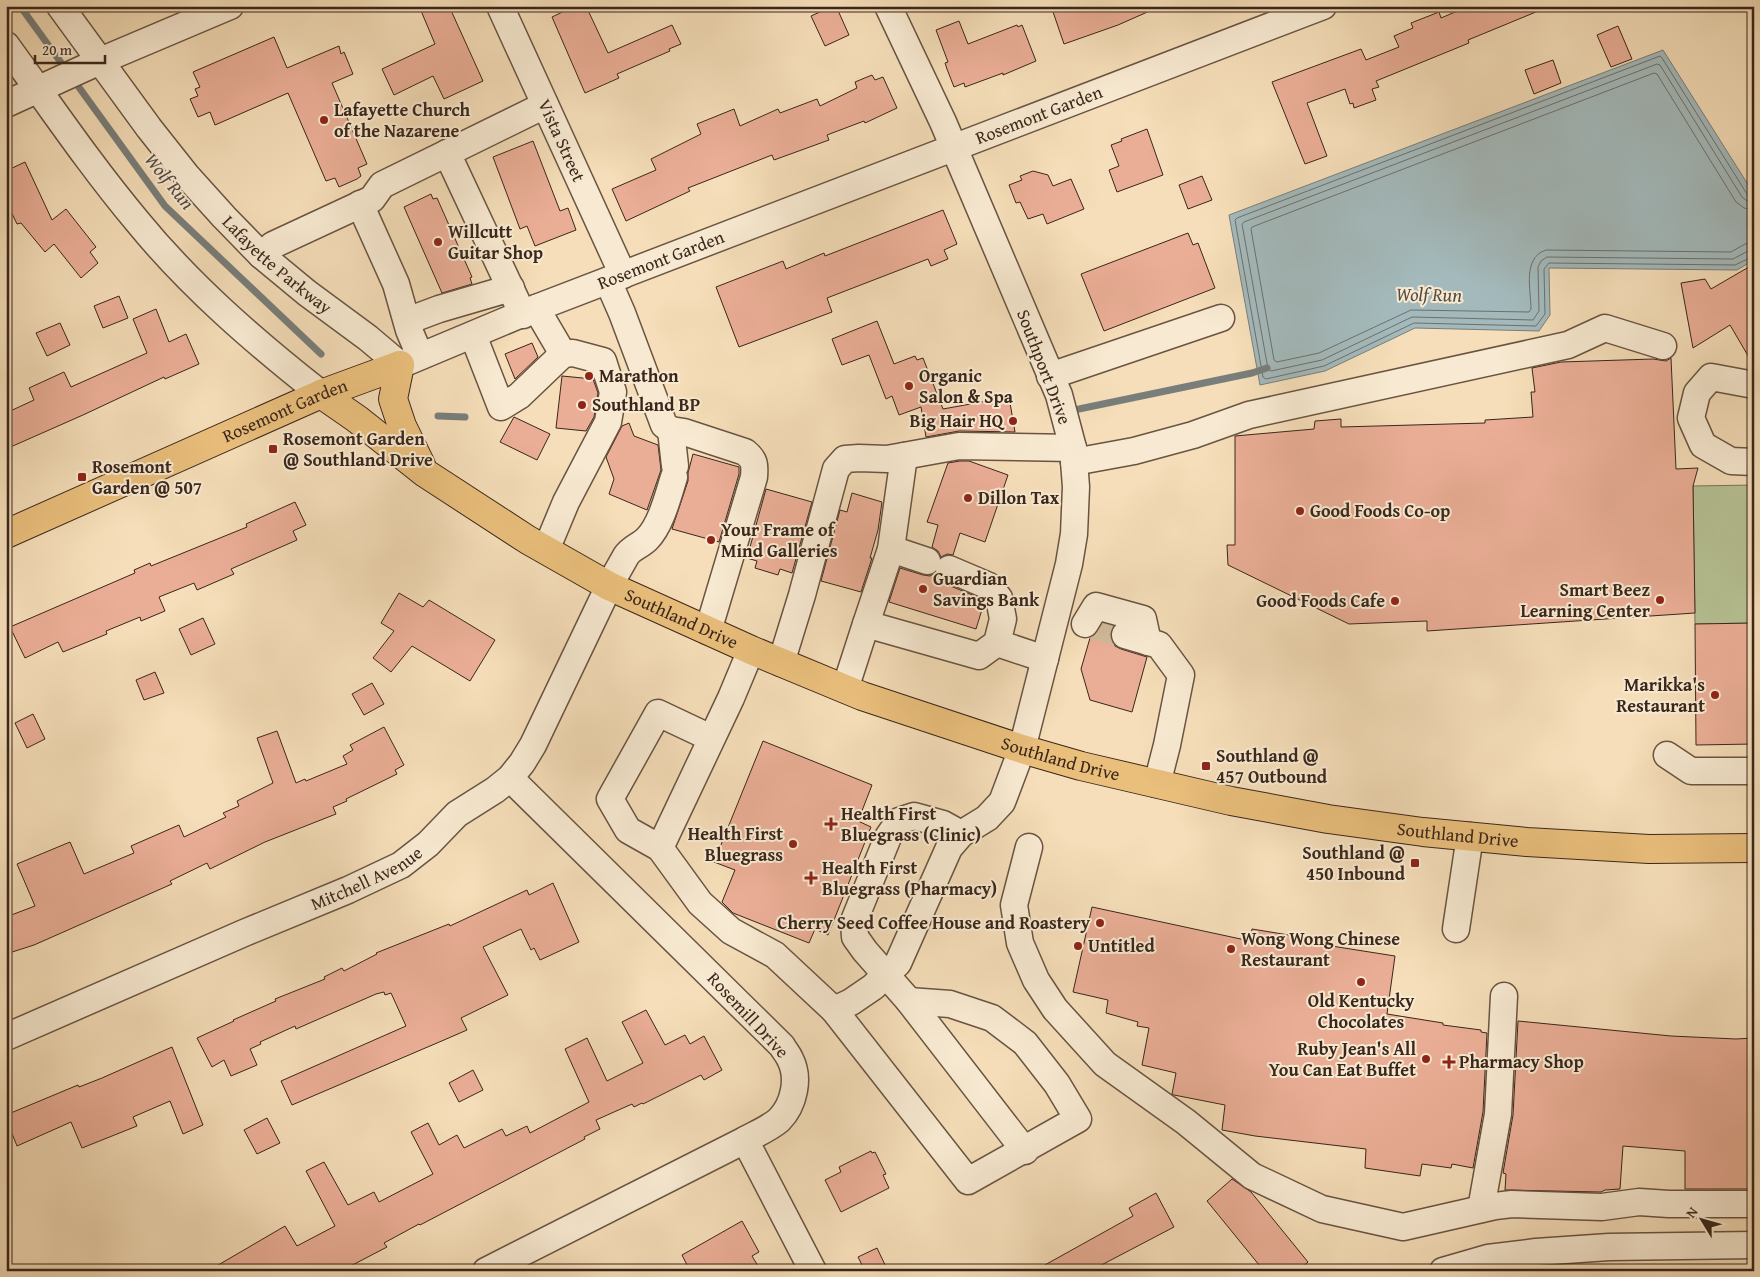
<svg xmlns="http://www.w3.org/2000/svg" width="1760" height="1277" font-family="'Gentium Book Plus',serif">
	<rect width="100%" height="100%" fill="#f5deb9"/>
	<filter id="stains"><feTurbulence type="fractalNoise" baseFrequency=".004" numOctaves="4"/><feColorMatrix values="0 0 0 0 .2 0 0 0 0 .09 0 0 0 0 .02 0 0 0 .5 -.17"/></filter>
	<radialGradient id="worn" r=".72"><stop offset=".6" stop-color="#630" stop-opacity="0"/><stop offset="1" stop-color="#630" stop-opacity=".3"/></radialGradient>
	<!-- park -->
	<path fill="#b6c294" stroke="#787458" d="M1754 485V623L1695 624 1693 486Z"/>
	<!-- water -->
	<path fill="#a3b9bb" stroke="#797e7b" d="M1663 50 1754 194V260L1737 270 1549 268 1550 315 1539 331 1415 328 1325 371 1260 385 1229 215Z"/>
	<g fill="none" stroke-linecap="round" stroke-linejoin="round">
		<!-- shore -->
		<path stroke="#6e706b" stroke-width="1" d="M1754 196 1747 194 1662 58 1660 56 1237 218 1235 220 1263 377 1266 379 1324 366 1414 323 1536 326 1545 314 1544 269 1549 263 1735 265 1754 256
			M1754 203 1747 201 1742 197 1660 65 1657 64 1244 222 1242 224 1268 369 1271 371 1322 360 1412 317 1533 320 1539 311 1538 267 1541 261 1547 257 1733 259 1748 251 1754 250
			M1754 210 1744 208 1736 202 1657 74 1654 73 1252 227 1251 229 1274 360 1277 362 1319 353 1411 310 1529 312 1531 309C1531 290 1522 258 1546 250L1731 252 1745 244 1754 243"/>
		<!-- stream -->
		<path stroke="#797e7b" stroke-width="7" d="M20 6 165 206 321 354
			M1079 409 1252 373 1267 368
			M438 416 465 417"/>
	</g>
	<!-- building -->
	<path fill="#eaae96" stroke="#3a261b" d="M419 6H449L483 81 444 99 433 76 394 95 382 69 435 44Z
		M575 6H586L608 53 672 25 681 44 669 49 670 51 617 74 619 78 585 93 552 17Z
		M833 6H836L849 35 825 46 811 16Z
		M1051 6H1161L1118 25 1064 44Z
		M1469 6 1548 7 1468 40 1469 43 1376 81 1379 87 1372 89 1376 100 1354 108 1353 103 1350 104 1345 89 1307 103 1327 156 1305 164 1272 82 1361 49 1366 60 1399 47 1394 36 1413 28 1411 23 1439 12 1441 18Z
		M959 21 968 44 1017 25 1018 27 1022 25 1036 61 1003 75V73L965 87 964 83 954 87 947 69 945 63 948 62 936 30Z
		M1618 26 1632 59 1611 67 1597 35Z
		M274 37 287 68 339 46 341 54 344 52 353 74 332 83 367 164 358 168 361 176 357 179 339 187 335 178 326 181 288 93 215 125 210 112 198 117 190 99 198 96 195 89 200 87 193 72Z
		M1553 60 1561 83 1534 94 1525 70Z
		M872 75 875 80 883 77 897 108 865 123 864 121 827 135 829 140 774 160 772 155 688 188 690 191 626 221 612 189 656 170 651 159 701 134 697 124 734 109 740 126 778 109 780 113 817 99 820 106 857 88 855 82Z
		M1147 129 1163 175 1117 192 1109 170 1119 166 1111 145 1122 141 1121 139Z
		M533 141 560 211 568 208 576 230 535 246 527 226 520 229 493 157Z
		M25 162 52 220 66 209 96 247 90 252 98 263 81 278 54 244 45 252 21 223 17 224 6 201V171Z
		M1033 171 1048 175 1053 186 1071 179 1084 209 1047 224 1043 214 1028 219 1020 202 1016 203 1009 185 1022 180 1020 176Z
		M1202 176 1212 200 1188 209 1179 185Z
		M431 194 433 199 437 198 472 277 470 278 472 284 442 293 404 207Z
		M943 210 957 244 944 250 948 259 931 266 928 259 827 298 832 312 739 347 716 287 783 261 786 269 824 253 825 256Z
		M1188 233 1193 245 1198 243 1215 288 1104 331 1081 274Z
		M1754 264V366L1730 325 1693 348 1681 283 1705 279 1711 289Z
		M119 296 128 318 103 328 94 306Z
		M156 309 169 342 186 334 199 364 165 379 164 377 83 415 6 449V413L34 400 29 388 64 372 71 387 147 353 133 319Z
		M877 321 894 364 915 356 917 360 923 358 943 409 1009 397 1015 432 959 431 926 437 921 407 899 415 892 396 886 399 869 355 842 365 832 339Z
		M60 323 70 345 47 356 36 333Z
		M532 343 538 357 515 379 505 354Z
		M1671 358 1676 469 1698 468 1693 486 1695 613 1427 631V621L1349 624 1228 565 1227 545H1235V436L1314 429 1315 421 1341 419V427L1485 423V420L1533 417 1531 392H1535L1532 368 1561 362 1653 359 1666 361Z
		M562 376 593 379 598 393 594 417 586 431 556 428Z
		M514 417 550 434 537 460 500 442Z
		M629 423 634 436 658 445 661 470 647 510 609 494 614 479 606 457 622 426Z
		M693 454 739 467V474L719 542 672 529 688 481V473Z
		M960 461H969L1008 475 985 542 960 533 953 555 947 554 941 557 938 551 932 547 938 525 927 522 948 463Z
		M766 489 812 502 792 573 780 569 778 575 755 568 757 561 747 558Z
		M852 493 882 502 878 530 870 558H872L861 592 821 581 840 510 847 512Z
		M295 502 306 525 293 531 297 540 231 569 234 574 197 590 194 583 159 597 165 611 141 621 140 617 106 631 107 634 63 652 58 642 25 658 10 627 135 573 134 570 150 563 151 566 247 527 246 524Z
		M900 568 923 575 930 576 935 573 937 578 943 583 980 598 984 603 976 629 889 602Z
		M399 593 423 607 429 600 495 640 470 681 412 646 391 672 373 658 394 631 381 623Z
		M203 618 215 644 191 655 179 629Z
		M1103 623 1113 626 1111 631 1110 638 1115 646 1121 649 1147 657 1132 712 1090 700 1081 669 1090 638 1097 632Z
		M1754 623V744L1696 745 1695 624Z
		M155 672 164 693 144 700 136 680Z
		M372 683 384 704 364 715 352 694Z
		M33 714 45 739 27 748 15 723Z
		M384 727 404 765 395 770 397 774 346 799 347 801 333 807 336 814 265 842 210 869 207 863 170 881 172 884 34 945 6 954V917L35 906 17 864 70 842 84 874 134 853 131 846 179 825 184 837 226 817 223 813 239 806 237 801 273 783 257 738 277 731 296 783 305 779 306 781 347 764 343 756 353 750 350 745Z
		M763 741 872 785 858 821 871 827 828 935 815 929 809 943 733 913 722 902 735 870 714 862Z
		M553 883 579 942 540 960 534 948 531 950 521 929 483 947 508 995 461 1018 467 1030 444 1040 292 1105 281 1081 406 1026 391 993 385 995 384 992 376 994 296 1029 295 1026 260 1042 261 1044 250 1049 257 1065 231 1076 224 1060 212 1067 197 1038 234 1021 233 1020 276 1001 275 999 325 979 324 977 342 968 344 971 377 954 376 953 449 924 450 926 527 890 529 895Z
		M1092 907 1250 941 1252 929 1307 938 1306 942 1395 956 1387 1014 1443 1023V1025L1481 1030V1032L1487 1033 1483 1112 1473 1168 1452 1164 1451 1168 1422 1164 1420 1176 1365 1168 1366 1149 1255 1136 1222 1130 1225 1105 1174 1095 1172 1094 1176 1073 1142 1065 1149 1028 1137 1026 1138 1022 1106 1013 1108 1000 1073 992Z
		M646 1010 665 1045 685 1035 690 1044 704 1036 722 1070 704 1080 701 1075 643 1104 642 1103 634 1107 632 1104 596 1120 600 1129 584 1137 585 1139 420 1225 419 1224 384 1243 387 1247 341 1271H208L285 1226 297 1246 335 1226 306 1171 324 1162 348 1205 374 1192 379 1202 433 1174 411 1132 428 1123 439 1145 457 1135 464 1148 502 1129 506 1136 527 1126 530 1133 589 1102 565 1049 587 1038 607 1081 643 1063 622 1022Z
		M1518 1021 1671 1036 1736 1039 1754 1038 1752 1189H1685V1151L1623 1146 1620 1189 1605 1190 1601 1192 1505 1190 1506 1174 1503 1173 1513 1115Z
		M172 1047 203 1125 183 1134 170 1101 133 1117 137 1126 82 1148 71 1122 17 1146 9 1126 11 1125 6 1115 78 1085 79 1087 102 1078Z
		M473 1070 483 1090 459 1102 449 1083Z
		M267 1118 280 1143 257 1154 244 1130Z
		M871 1151 872 1153 875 1152 886 1174 883 1175 889 1188 841 1212 825 1180 841 1172 839 1167Z
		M1232 1179 1251 1192 1308 1262 1298 1271H1264L1207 1201Z
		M1156 1193 1174 1227 1090 1271H1034L1133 1216 1129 1208Z
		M742 1221 759 1252 752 1256 761 1271H690L682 1255Z
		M877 1248 888 1271H865L858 1257Z"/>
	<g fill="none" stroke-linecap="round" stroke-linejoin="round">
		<!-- minor-tunnel -->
		<path stroke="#d0b999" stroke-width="26" stroke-dasharray="26 13" stroke-linecap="butt" d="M1093 626 1125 635"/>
		<!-- minor casing -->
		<g stroke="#695442" stroke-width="29">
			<g id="minor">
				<path id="s1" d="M60 6 149 128 187 176 224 217 261 255 307 293 368 338 400 365 536 308 1323 6"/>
				<path id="s2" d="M500 6 623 275"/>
				<path d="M6 45C49 104 90 165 137 221 190 286 255 342 321 394"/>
				<path d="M6 104 100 61 230 6"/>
				<path d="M447 153 523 315"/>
				<path d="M360 204 396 284 409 330 420 356"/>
				<path d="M261 255 273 245 372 199 382 185 545 105"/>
				<path d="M608 281 622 313 664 425 671 430 684 432 745 452C755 460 755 465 754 477L708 631"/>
				<path d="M536 308 563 354 573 353 603 361 613 392 608 422 566 502 546 550"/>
				<path d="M407 321 439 309 511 288"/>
				<path d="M473 335 501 407 519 396 563 354"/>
				<path d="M1050 376 1221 318"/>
				<path d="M1754 385 1711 377 1697 393 1691 418 1703 445 1731 461 1754 462"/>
				<path d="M671 430 675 466"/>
				<path d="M1074 462 1134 451 1193 435 1249 415 1568 345 1605 328 1663 346"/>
				<path d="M891 549 904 456"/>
				<path d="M927 561 891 549 866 624 979 656 997 643 1003 619 999 598 989 586 949 569"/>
				<path d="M1085 624 1096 606 1143 619 1148 642"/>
				<path d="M1125 635 1159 645 1181 675 1167 745 1157 784"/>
				<path d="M997 643 1045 659"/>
				<path d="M781 663 802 595 836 469 845 459 859 458 887 459 959 446 1073 448"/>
				<path d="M845 689 866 624"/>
				<path d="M711 738 658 713 610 799 628 830 660 848 700 903 731 931 775 955 834 1010 851 1002 873 987 898 963 949 848 961 834 987 818 1002 802 1022 749 1069 564 1074 534 1076 487 1073 448 1059 395 943 122 888 6"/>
				<path d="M1667 755 1691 771H1754"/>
				<path d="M961 834 943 824 914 816 899 821 888 837 854 921 855 937 865 951 909 1001 1025 1151"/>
				<path d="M1029 847 1014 905 1020 943 1036 980 1055 1009 1105 1064 1186 1122 1252 1176 1322 1209 1403 1227 1495 1206 1512 1204 1602 1207 1639 1202 1669 1204H1754"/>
				<path d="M660 848 731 698 751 650"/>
				<path d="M1456 929 1470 836"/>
				<path d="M834 1010 968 1181 1078 1119 1057 1084 1025 1043 992 1018 950 1004 909 1001"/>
				<path id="s3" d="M6 1037 244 933 348 890 401 865 428 844 457 814 495 790 510 778 522 763 533 745 609 586 626 556C631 548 640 546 647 539 661 525 668 496 674 477"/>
				<path d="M745 1140 813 1271"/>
				<path d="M1481 1209 1498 1114 1504 996"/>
				<path d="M486 1271 745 1140C756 1134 770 1128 779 1120 794 1105 800 1078 790 1059 788 1054 784 1050 782 1046L510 778"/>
				<path d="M1443 1271 1488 1258 1536 1252 1609 1247 1754 1245"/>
			</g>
		</g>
		<!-- major casing -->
		<g stroke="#3a261b" stroke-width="30">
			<g id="major">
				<path d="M400 365 393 399 402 426 421 465"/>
				<path id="s4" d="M321 394 357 419 425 473 528 540 609 586 751 650 862 696 1022 749 1081 766 1231 801 1328 819 1423 832 1527 842 1649 849 1754 848"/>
				<path id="s5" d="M6 534 321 394 400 365"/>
			</g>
		</g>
		<!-- minor -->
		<use href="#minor" stroke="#f8ead2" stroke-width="26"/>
		<!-- major -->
		<use href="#major" stroke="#eabf7c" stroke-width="28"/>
	</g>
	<!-- markers -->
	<g fill="#8f2418" stroke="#f8ead2" stroke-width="2">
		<circle cx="324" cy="120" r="5"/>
		<circle cx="438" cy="242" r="5"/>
		<circle cx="589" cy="376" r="5"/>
		<circle cx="909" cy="386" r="5"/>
		<circle cx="582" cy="405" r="5"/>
		<circle cx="1013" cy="421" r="5"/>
		<rect x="268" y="444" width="10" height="10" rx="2.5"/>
		<rect x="77" y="472" width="10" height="10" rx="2.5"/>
		<circle cx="968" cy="498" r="5"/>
		<circle cx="1300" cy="511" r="5"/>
		<circle cx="711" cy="540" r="5"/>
		<circle cx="923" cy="589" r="5"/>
		<circle cx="1660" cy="600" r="5"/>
		<circle cx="1395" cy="601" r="5"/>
		<circle cx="1715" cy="695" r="5"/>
		<rect x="1201" y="761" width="10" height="10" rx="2.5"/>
		<path d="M828.5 816.5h5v5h5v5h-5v5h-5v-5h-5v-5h5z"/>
		<circle cx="793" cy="844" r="5"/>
		<rect x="1410" y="858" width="10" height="10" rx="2.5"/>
		<path d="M808.5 870.5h5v5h5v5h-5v5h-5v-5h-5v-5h5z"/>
		<circle cx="1100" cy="923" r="5"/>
		<circle cx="1078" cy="946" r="5"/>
		<circle cx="1231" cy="949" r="5"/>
		<circle cx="1361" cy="982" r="5"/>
		<circle cx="1426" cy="1059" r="5"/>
		<path d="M1446.5 1054.5h5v5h5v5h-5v5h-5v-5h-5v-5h5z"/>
	</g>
	<g text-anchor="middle" stroke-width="4" stroke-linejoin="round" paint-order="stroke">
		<!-- poi labels -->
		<g font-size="18" font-weight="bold" fill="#3a261b" stroke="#f8ead2" text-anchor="start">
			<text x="334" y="116">Lafayette Church<tspan x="334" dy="21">of the Nazarene</tspan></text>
			<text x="448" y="238">Willcutt<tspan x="448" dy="21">Guitar Shop</tspan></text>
			<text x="599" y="382">Marathon</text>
			<text x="919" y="382">Organic<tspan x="919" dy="21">Salon &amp; Spa</tspan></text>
			<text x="592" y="411">Southland BP</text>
			<text x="1003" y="427" text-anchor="end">Big Hair HQ</text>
			<text x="283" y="445">Rosemont Garden<tspan x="283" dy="21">@ Southland Drive</tspan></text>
			<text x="92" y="473">Rosemont<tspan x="92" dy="21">Garden @ 507</tspan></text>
			<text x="978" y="504">Dillon Tax</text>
			<text x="1310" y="517">Good Foods Co-op</text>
			<text x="721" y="536">Your Frame of<tspan x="721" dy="21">Mind Galleries</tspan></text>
			<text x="933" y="585">Guardian<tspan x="933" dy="21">Savings Bank</tspan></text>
			<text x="1650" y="596" text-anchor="end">Smart Beez<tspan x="1650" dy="21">Learning Center</tspan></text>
			<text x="1385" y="607" text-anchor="end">Good Foods Cafe</text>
			<text x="1705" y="691" text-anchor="end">Marikka's<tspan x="1705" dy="21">Restaurant</tspan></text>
			<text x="1216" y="762">Southland @<tspan x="1216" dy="21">457 Outbound</tspan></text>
			<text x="841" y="820">Health First<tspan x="841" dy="21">Bluegrass (Clinic)</tspan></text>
			<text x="783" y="840" text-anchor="end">Health First<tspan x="783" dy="21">Bluegrass</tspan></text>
			<text x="1405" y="859" text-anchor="end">Southland @<tspan x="1405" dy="21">450 Inbound</tspan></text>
			<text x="822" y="874">Health First<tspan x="822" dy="21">Bluegrass (Pharmacy)</tspan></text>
			<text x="1090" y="929" text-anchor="end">Cherry Seed Coffee House and Roastery</text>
			<text x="1241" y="945">Wong Wong Chinese<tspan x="1241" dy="21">Restaurant</tspan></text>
			<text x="1088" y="952">Untitled</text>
			<text x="1361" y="1007" text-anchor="middle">Old Kentucky<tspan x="1361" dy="21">Chocolates</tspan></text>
			<text x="1416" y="1055" text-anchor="end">Ruby Jean's All<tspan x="1416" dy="21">You Can Eat Buffet</tspan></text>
			<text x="1459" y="1068">Pharmacy Shop</text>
		</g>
		<!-- street labels -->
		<g font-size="18" fill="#3a261b" stroke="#f8ead2">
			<text dy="6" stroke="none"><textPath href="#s1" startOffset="1184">Rosemont Garden</textPath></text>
			<text dy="6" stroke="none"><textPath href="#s2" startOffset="148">Vista Street</textPath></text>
			<text dy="6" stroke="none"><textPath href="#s1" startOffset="779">Rosemont Garden</textPath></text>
			<text dy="6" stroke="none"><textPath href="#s1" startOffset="339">Lafayette Parkway</textPath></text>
			<text transform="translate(1044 367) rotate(69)" y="6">Southport Drive</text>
			<text dy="6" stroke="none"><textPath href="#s5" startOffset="305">Rosemont Garden</textPath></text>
			<text dy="6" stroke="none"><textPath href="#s4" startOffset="426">Southland Drive</textPath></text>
			<text dy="6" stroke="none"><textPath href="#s4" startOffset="831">Southland Drive</textPath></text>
			<text dy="6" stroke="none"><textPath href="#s4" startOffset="1236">Southland Drive</textPath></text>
			<text dy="6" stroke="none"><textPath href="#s3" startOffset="394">Mitchell Avenue</textPath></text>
			<text transform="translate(748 1015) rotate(47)" y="6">Rosemill Drive</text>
		</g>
		<!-- water labels -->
		<g font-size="19" font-style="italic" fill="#544b43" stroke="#f8ead2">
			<text transform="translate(170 181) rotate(51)" y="7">Wolf Run</text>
			<text transform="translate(1429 294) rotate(1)" y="7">Wolf Run</text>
		</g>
	</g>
	<!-- margin -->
	<rect width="1760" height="1277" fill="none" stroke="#f5deb9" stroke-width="25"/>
	<rect x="8" y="8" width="1745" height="1262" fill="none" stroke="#3a261b" stroke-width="2.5"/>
	<rect x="12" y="12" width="1735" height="1252" fill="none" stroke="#3a261b"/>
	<!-- north arrow -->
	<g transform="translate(1702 1220) rotate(307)" stroke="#f8ead2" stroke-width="4" paint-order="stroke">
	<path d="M0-4L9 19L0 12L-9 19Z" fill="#3a261b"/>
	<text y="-8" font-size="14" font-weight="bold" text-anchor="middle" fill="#3a261b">N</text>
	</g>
	<!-- scale -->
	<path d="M35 55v8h70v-8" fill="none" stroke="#3a261b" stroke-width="2.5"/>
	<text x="42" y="55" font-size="15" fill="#3a261b" stroke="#f8ead2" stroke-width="4" paint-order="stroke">20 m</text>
	<rect width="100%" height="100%" filter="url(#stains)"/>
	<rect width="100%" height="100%" fill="url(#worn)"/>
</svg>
